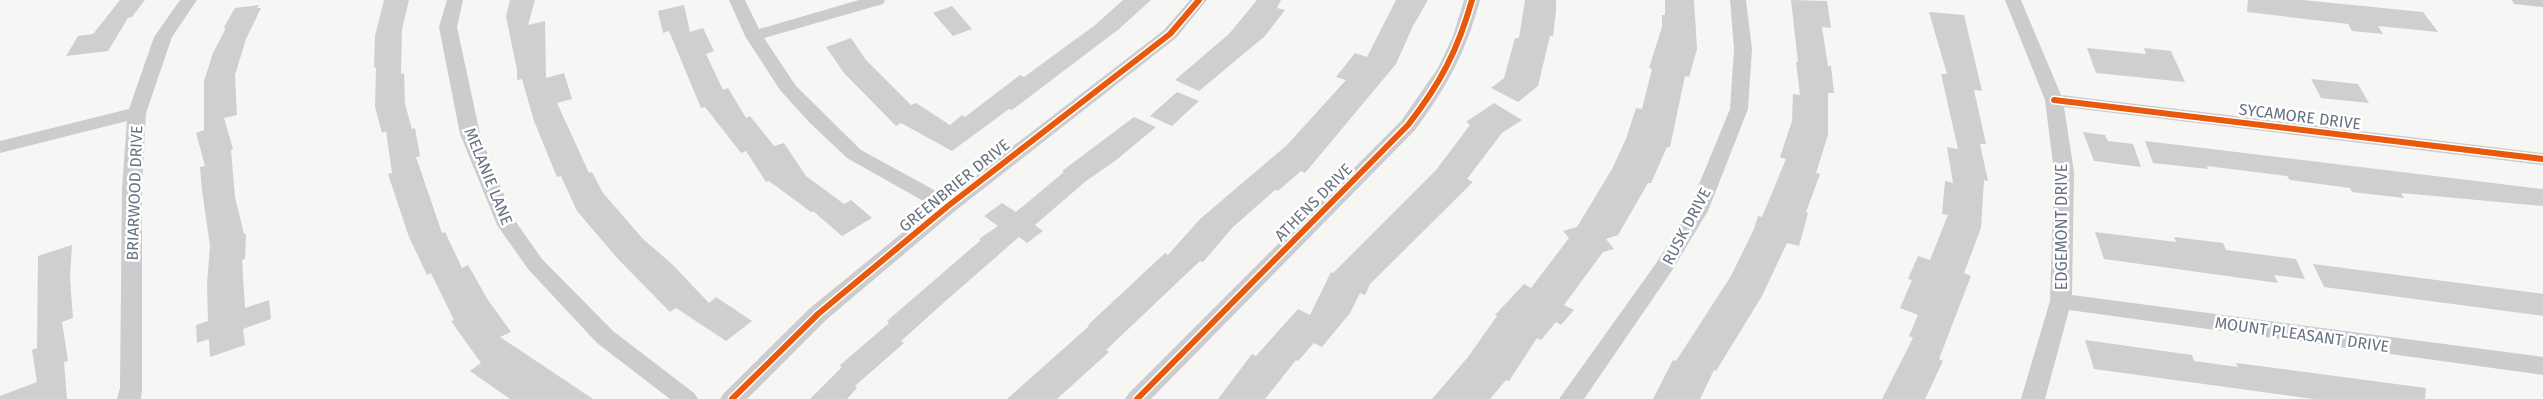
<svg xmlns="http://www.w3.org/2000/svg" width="2543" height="399" font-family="'Fira Sans',sans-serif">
	<rect width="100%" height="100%" fill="#f6f6f5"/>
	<!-- building -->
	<path fill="#cecfd0" d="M120 0H145L132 17 128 18 108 51 66 56 78 36 93 34Z
		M384 0H409L402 29 401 74 404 73 405 104 412 129 415 128 420 156 416 157 442 233 445 232 462 268 468 265 488 300 511 332 500 337 593 399H510L470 371 481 363 451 321 454 320 431 273 427 275 409 237 388 174 392 173 386 131 382 133 375 107 376 67 374 68 375 36Z
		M510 0H535L528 25 545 21 546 78 564 73 572 99 557 103 589 173 592 172 603 193 643 239 672 264 709 303 716 297 752 321 726 341 676 308 670 312 618 259 577 211 561 176 557 177 534 121 522 79 517 80V67V70L506 16Z
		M1123 0H1151L1119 29 1012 110 1009 109 952 151 901 123 896 126 844 73 826 47 851 38 866 60 911 105 916 103 950 125 962 115 965 117 1020 75 1024 77 1069 44 1094 26Z
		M1257 0H1281L1277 8 1285 10 1265 36 1199 91 1175 80 1229 34Z
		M1396 0H1428L1413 26 1396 64 1305 173 1301 171 1278 191 1275 190 1233 227 1203 262 1200 261 1106 350 1109 352 1057 399H1007L1089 326 1088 325 1165 253 1168 255 1200 219 1287 145 1346 80 1336 77 1355 53 1367 57Z
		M1525 0H1556V11L1553 36H1550L1538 86 1518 102 1491 88 1504 78 1515 38H1519Z
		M1665 0H1694L1697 49 1689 77 1685 76 1670 147H1667L1651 183H1648L1618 235 1606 239 1614 249 1603 252 1564 305 1574 310 1561 325 1556 322 1541 340 1537 338 1509 381 1506 380 1490 399H1432L1468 357 1497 316 1495 315 1524 284 1531 288 1569 238 1563 231 1577 227 1612 169 1626 139 1636 108 1642 109 1652 69 1649 68 1662 27V15H1665Z
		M1791 0 1827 1 1831 28 1822 27 1828 66H1831L1834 93H1828V135L1816 173 1820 174 1806 212 1808 213 1799 246 1787 243 1762 296 1716 371 1714 370 1700 399H1653L1673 360 1676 361 1731 276 1754 229 1758 216 1762 217 1786 159 1780 157 1792 121 1793 94 1800 95 1796 62H1798Z
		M2248 0H2303L2423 12 2438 32 2378 26 2383 34 2352 31 2348 24 2247 12Z
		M259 5 257 8H261L246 39 235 75 237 115 224 118 233 149 231 150 235 197 244 234 246 233 245 259 242 260 245 308 269 300 271 319 243 329 245 345 210 357 209 339 197 343 196 325 208 321 207 285 210 246 202 190 200 167 205 166 196 133 204 130V81L213 53 226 28 223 29 235 8Z
		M684 5 690 32 703 28 714 51 706 54 723 90 728 88 746 118 750 116 774 146 784 143 806 176 844 204 851 200 872 218 842 236 813 211 811 212 769 181 766 182 746 151 741 153 705 107 701 108 669 31 663 33 658 11Z
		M952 6 972 29 953 36 933 13Z
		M1929 12 1964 15 1982 91 1974 90 1986 144H1980L1988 181 1984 180 1981 228 1964 273 1971 276 1939 359 1943 361 1925 399H1882L1913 338 1909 336 1918 315 1900 308 1912 280 1908 279 1918 256 1930 260 1948 215 1942 214 1945 181 1953 183 1947 147 1958 149 1941 74H1947Z
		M2087 48 2146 54 2144 48 2171 51 2185 82 2096 73Z
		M2311 79 2358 84 2369 103 2321 98Z
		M1177 92 1199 101 1172 126 1150 116Z
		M1494 103 1522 120 1502 133 1467 179 1473 182 1370 284 1365 295 1360 293 1350 313 1322 347 1314 343 1298 361 1296 360 1265 399H1218L1252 354 1256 356 1298 309 1310 315 1331 272 1333 273 1436 170 1470 125 1466 122Z
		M1134 117 1156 127 1115 161 1086 181 1035 225 1043 231 1027 243 1019 237 949 298 901 341 904 343 855 386 857 388 847 399H810L842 367 839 366 889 323 887 321 981 240 979 239 998 226 984 216 1002 203 1016 212 1064 172 1062 171Z
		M2083 132 2105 135 2108 141 2133 144 2141 167 2094 161Z
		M2145 141 2543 189V206L2401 193 2404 198 2352 192 2350 188 2290 180 2287 176 2207 166 2208 169 2153 163Z
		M2095 232 2176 242 2174 237 2223 243 2226 250 2296 259 2305 279 2274 275 2278 283 2104 259Z
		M72 245 70 278 73 318 62 322 68 361 64 362 67 399H0V396L37 382 32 350 37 348 38 256Z
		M2313 264 2543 294V316L2324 287Z
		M2085 340 2192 355 2194 361 2238 367 2236 363 2426 388 2425 399H2314L2094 369Z"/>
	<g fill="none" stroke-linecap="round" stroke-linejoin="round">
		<!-- street -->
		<path fill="#ccccce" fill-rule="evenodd" d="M180 0H197L172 37 146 113 142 187V388L141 399H117L120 388 122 187 127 121 0 153V141L129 109 154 37Z
			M447 0H463L457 27 480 134 513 218 542 259 613 331 694 393 698 399H670L597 343 528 269 497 225 460 134 439 27Z
			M729 0H745L759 29 859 0H885L883 4 764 38 796 86 861 150 947 197 1164 30 1190 0H1207L1176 38 955 211 826 320 747 399H720L724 393 810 308 934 207 847 158 809 122 780 90 745 36Z
			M1464 0H1480C1466 52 1447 87 1415 130L1151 399H1125L1129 393 1401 121 1438 68 1453 36Z
			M1730 0H1746L1752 49 1748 109 1708 211 1671 272 1584 399H1559L1657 262 1688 211 1730 109 1734 49Z
			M2005 0H2021L2061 95 2543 153V165L2064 107 2074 172 2072 295 2543 357V375L2069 310 2045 399H2021L2050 301 2054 172 2045 100Z
			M2512 0H2543V7L2514 4Z"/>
		<!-- cycleway casing -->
		<g stroke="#fff" stroke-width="9">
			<path id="cycleway" d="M2054 100 2543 159
				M732 399 818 314 948 206 1170 34 1199 0
				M1137 399 1408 125C1440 84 1458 50 1472 0"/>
		</g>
		<!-- cycleway -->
		<use href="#cycleway" stroke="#e8590c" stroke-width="6"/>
	</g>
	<g text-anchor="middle" stroke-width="5" stroke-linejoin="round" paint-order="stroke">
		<!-- street labels -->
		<g font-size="16" fill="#677383" stroke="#fff">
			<text transform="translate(2300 116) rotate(7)" y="6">SYCAMORE DRIVE</text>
			<text transform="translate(489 176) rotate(68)" y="6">MELANIE LANE</text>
			<text transform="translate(954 185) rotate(-39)" y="6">GREENBRIER DRIVE</text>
			<text transform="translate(134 193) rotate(-88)" y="6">BRIARWOOD DRIVE</text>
			<text transform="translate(1313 202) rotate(-45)" y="6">ATHENS DRIVE</text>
			<text transform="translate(1686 226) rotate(-62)" y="6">RUSK DRIVE</text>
			<text transform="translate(2061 227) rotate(-90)" y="6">EDGEMONT DRIVE</text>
			<text transform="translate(2302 334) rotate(8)" y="6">MOUNT PLEASANT DRIVE</text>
		</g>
	</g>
</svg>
